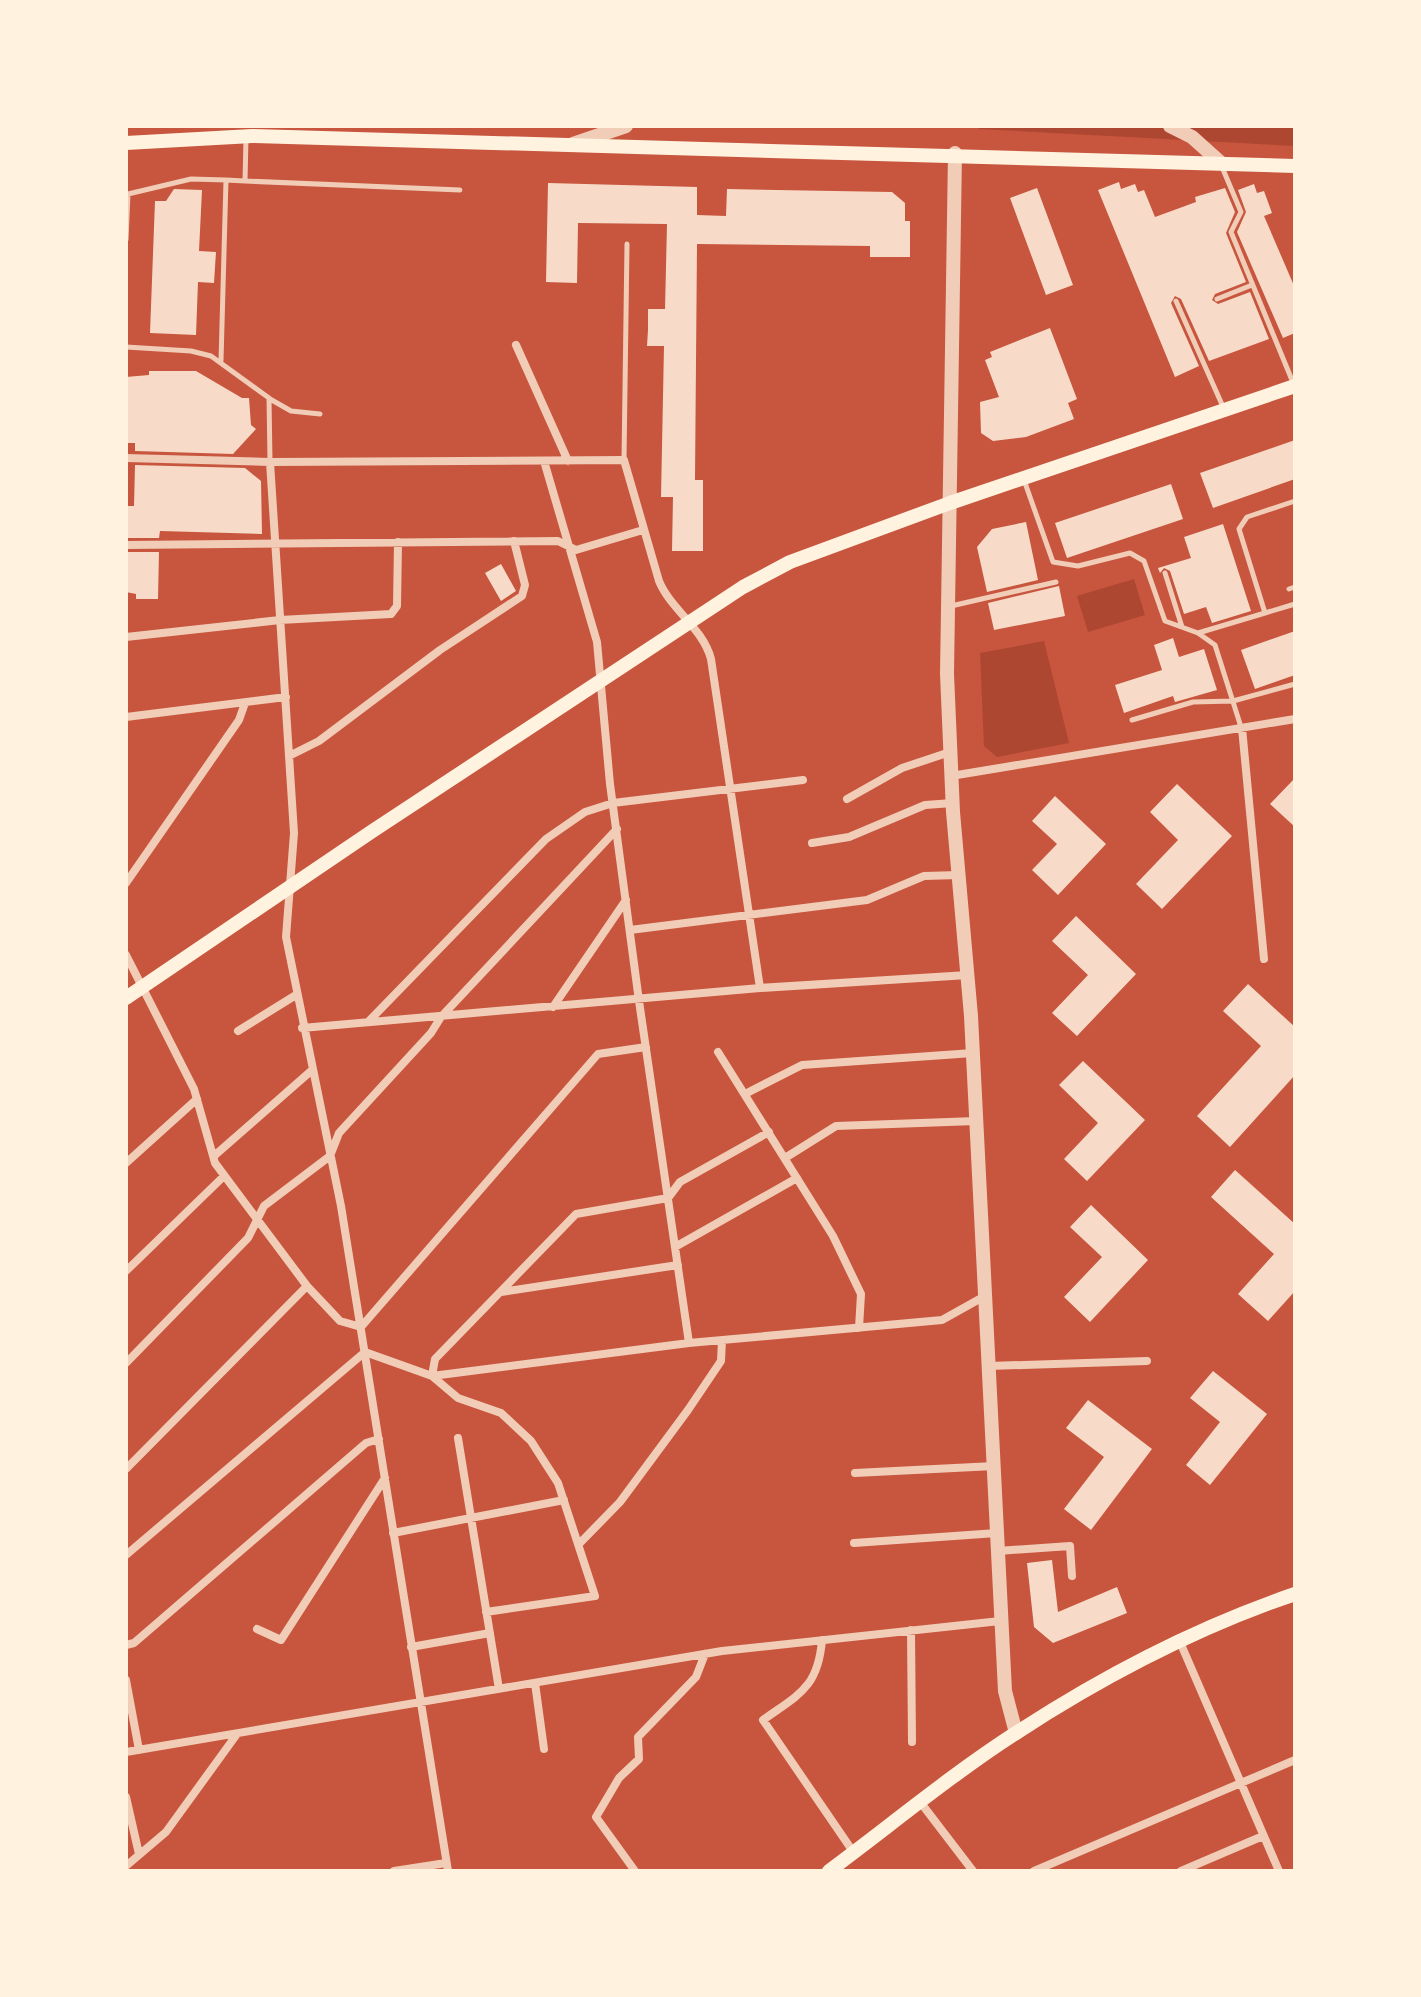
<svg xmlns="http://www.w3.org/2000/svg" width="1421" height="1997" font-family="'Fira Sans Condensed',sans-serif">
	<rect width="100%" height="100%" fill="#c8553d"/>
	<!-- green -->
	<path fill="#ae4732" d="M979 126H1295V146L979 129Z
		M1134 579 1145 615 1088 632 1077 596Z
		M1044 641 1069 743 997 757 984 746 980 653Z"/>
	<!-- building -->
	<path fill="#f7dbc8" d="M1119 182 1121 189 1135 184 1138 192 1144 190 1155 217 1196 202 1195 197 1225 188 1235 212 1226 233 1246 282 1215 294 1212 300 1218 304 1250 292 1269 339 1209 361 1181 299 1175 296 1171 303 1199 366 1175 377 1098 190Z
		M548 183 697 187V215L726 216 727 189 892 192 905 203V221H910V257H870V246L697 244 695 480H703V551H672L673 497H661L664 346H647L648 330V309H665L667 224 578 223 577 283 546 282Z
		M1254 184 1257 193 1264 191 1272 213 1264 216 1295 288V333L1283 338 1237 232 1246 212 1238 190Z
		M1037 188 1073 285 1046 295 1010 198Z
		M174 189 202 190 199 251 216 252 214 283 198 282 196 335 150 333 155 201H166Z
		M1050 328 1077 399 1068 403 1074 419 1026 437 993 441 981 433 980 402 999 397 985 360 992 357 990 352Z
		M149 371H196L242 398H249L251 425 256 429 233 454 135 451V443H126V377L149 375Z
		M1295 440V479L1213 508 1200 473Z
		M135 465 245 468 261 481 262 534 160 531 159 538H126V506H134Z
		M1171 484 1183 519 1067 558 1055 523Z
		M1026 522 1038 580 987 592 977 547 992 529Z
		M1223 524 1251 611 1212 623 1206 607 1184 614 1170 571 1164 568 1160 573 1158 568 1191 558 1184 537Z
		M126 552H159L158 599H136V594L126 592Z
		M501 564 516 591 501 601 485 573Z
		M1059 586 1065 616 994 630 988 603Z
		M1295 631V675L1255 689 1241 650Z
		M1173 638 1179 657 1204 649 1217 690 1175 702 1173 696 1124 713 1115 685 1162 670 1154 645Z
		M1295 778V827L1270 804Z
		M1177 784 1232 836 1162 909 1136 884 1178 840 1150 812Z
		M1055 796 1106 844 1058 895 1032 870 1057 844 1032 821Z
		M1076 916 1136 974 1077 1036 1052 1013 1088 975 1052 941Z
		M1248 984 1295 1027V1075L1230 1147 1197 1116 1261 1046 1223 1011Z
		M1083 1061 1145 1120 1087 1181 1064 1159 1098 1123 1059 1085Z
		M1235 1170 1295 1224V1291L1268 1321 1238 1294 1274 1254 1211 1197Z
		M1091 1205 1148 1260 1090 1322 1064 1297 1102 1257 1070 1227Z
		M1213 1371 1267 1414 1210 1485 1186 1465 1220 1422 1190 1398Z
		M1088 1400 1152 1449 1091 1530 1064 1509 1104 1457 1066 1428Z
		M1052 1560 1058 1612 1117 1587 1127 1613 1053 1643 1034 1627 1027 1563Z"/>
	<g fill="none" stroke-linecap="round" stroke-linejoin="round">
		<!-- service -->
		<path stroke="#f1ccb7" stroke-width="5" d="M1222 167 1241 212 1231 232 1294 385
			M245 181 460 190
			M126 240 128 194 191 179 226 180
			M1217 299 1252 285
			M1176 301 1224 409
			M126 347 191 351 211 356 269 398 270 461
			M221 361 226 180 245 181 246 138
			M270 399 291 411 320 414
			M624 460 627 244
			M1024 480 1053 562 1078 566 1130 553 1144 561 1165 621 1198 633 1215 645 1241 727
			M1295 501 1247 517 1239 529 1265 613 1295 604
			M1165 573 1182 627
			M1289 589 1295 587
			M951 606 1056 582
			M1198 633 1265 613
			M1132 720 1193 702 1233 701 1295 684"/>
		<!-- minor -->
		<path stroke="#f1ccb7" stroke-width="8" d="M516 345 568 461
			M126 458 270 462 624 460 659 581C671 610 703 628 711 659L760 988
			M544 461 597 642 610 784 639 1001 689 1343
			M270 462 294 833 286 937 341 1206 448 1871
			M126 545 558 541 576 550 643 530
			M126 637 280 620 391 614 397 606 398 542
			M126 717 286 697
			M1242 728 1264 959
			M289 756 319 741 440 650 522 596 525 585 514 541
			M951 776 1295 719
			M847 799 902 768 950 752
			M812 843 849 837 925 805 953 803
			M126 883 239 720 245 703
			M630 930 867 900 924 876 959 875
			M126 955 194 1089 215 1163 307 1286 340 1321 361 1327 598 1054 646 1047
			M553 1007 626 900
			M369 1021 546 839 585 812 613 803 803 780
			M302 1028 760 988 968 975
			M238 1031 296 995
			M718 1052 833 1236 861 1294 859 1328
			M745 1094 802 1065 973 1053
			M214 1156 311 1071
			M785 1158 836 1126 976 1121
			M126 1163 197 1099
			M675 1247 797 1178
			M126 1271 224 1176
			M501 1292 678 1265
			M126 1363 248 1238 264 1206 330 1156 339 1133 431 1033 441 1017 617 829
			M989 1366 1147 1361
			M458 1438 499 1689
			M126 1469 307 1286
			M855 1473 994 1466
			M393 1533 564 1500
			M854 1543 997 1533
			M579 1544 620 1502 688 1410 721 1361 722 1340
			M998 1551 1070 1546 1072 1576
			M126 1555 365 1352 432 1376 689 1343 942 1320 985 1296
			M486 1612 595 1596 558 1483 531 1441 501 1413 458 1398 432 1376 435 1359 576 1214 668 1198 680 1182 769 1132
			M257 1629 281 1640 385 1478
			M911 1630 912 1742
			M822 1640C818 1688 799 1694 763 1720L854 1853
			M1180 1642 1279 1871
			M126 1645 134 1643 366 1443 379 1439
			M411 1647 490 1633
			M126 1680 139 1750
			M535 1683 544 1749
			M126 1752 722 1651 1000 1621
			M126 1797 139 1854
			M921 1803 973 1871
			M126 1866 166 1832 237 1734
			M394 1871 446 1863
			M635 1871 596 1817 619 1778 639 1759 638 1737 696 1677 705 1654
			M1034 1871 1295 1760
			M1181 1871 1263 1836"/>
		<!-- tertiary -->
		<path stroke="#f1ccb7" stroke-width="14" d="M1170 126 1192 137 1221 163
			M573 144 626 126
			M955 153 947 674 953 812 971 1016 1005 1691 1016 1733"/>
		<!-- secondary -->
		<path stroke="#fff3e0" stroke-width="14" d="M126 143 252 136 1295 166
			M126 998 371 832 743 587 790 562 950 503 1295 386
			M829 1871C891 1825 951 1775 1016 1733 1102 1677 1198 1627 1295 1594"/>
	</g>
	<!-- border -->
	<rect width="1421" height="1997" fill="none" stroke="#fff3e0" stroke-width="256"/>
</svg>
